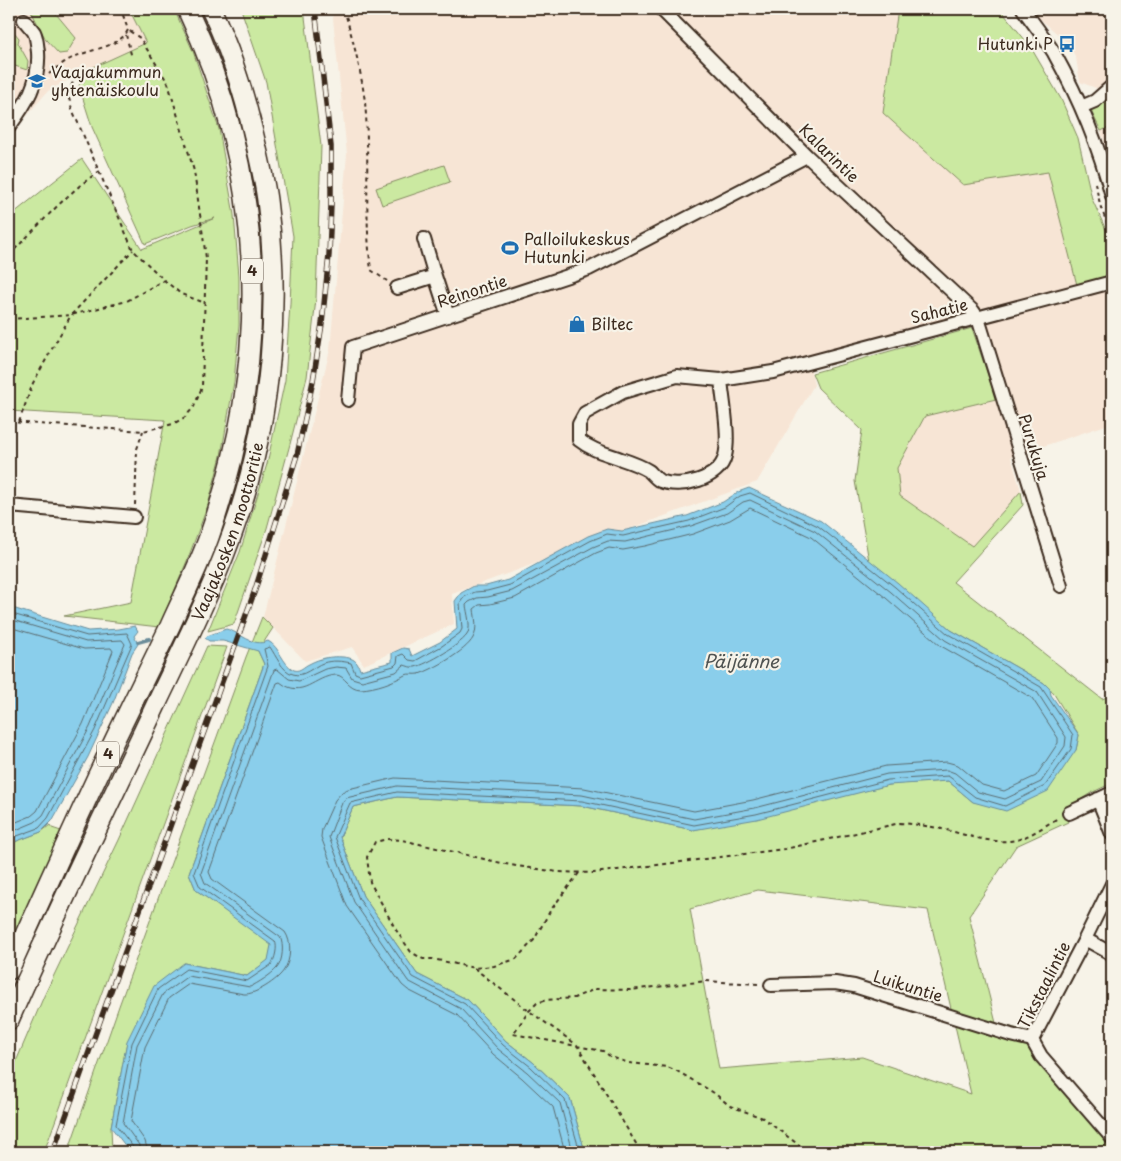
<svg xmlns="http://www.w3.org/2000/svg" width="1121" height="1161" font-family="'Playpen Sans',sans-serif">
	<rect width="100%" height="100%" fill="#f7f3e8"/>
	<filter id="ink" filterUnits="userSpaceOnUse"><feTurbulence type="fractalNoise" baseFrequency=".02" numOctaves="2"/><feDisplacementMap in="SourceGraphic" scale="10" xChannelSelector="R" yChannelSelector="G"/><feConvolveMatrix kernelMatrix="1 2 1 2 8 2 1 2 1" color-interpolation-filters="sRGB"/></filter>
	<g filter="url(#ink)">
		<!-- built -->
		<path fill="#f7e5d5" d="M9 9H129L146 43 85 71 48 91 9 136Z
			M332 9H898L883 113 963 185 1048 171 1080 295 1112 286V423L1011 457 1021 491 972 546 900 496 897 468 926 414 1003 398 979 317 809 362 814 385 757 482 452 594 454 624 364 665 352 647 305 661 263 617 330 350 347 154Z
			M1033 9H1112V77L1101 90 1080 82 1076 58 1069 44 1039 18Z
			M1112 126V170L1101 131Z"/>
		<!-- green -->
		<path fill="#cbe9a1" stroke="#838a60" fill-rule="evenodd" d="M30 9H52L76 38 67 53 59 54 46 40Z
			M129 9H174L193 51 219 129 234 215 239 276V325L234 382 221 456 208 505 187 561 159 627 64 616 131 602 165 420 9 411V217L82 159 142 249 215 218 192 225 145 244 92 127 79 86 85 71 146 43Z
			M241 9H304L321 146 316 299 307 377 290 444 267 528 234 624 208 631 240 552 267 464 285 380 290 304 293 236 266 82Z
			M898 9H1000L1030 46 1061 99 1078 138 1092 199 1106 230 1112 254V276L1077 285 1048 172 963 185 883 113Z
			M9 26 19 38 18 43 28 61 27 70 9 64V49L15 43 9 35Z
			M1112 92V126L1101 131 1090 109Z
			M444 165 450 182 382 205 376 188Z
			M972 328 996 399 925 416 897 468 900 496 972 546 1021 491 1023 505 953 582 1102 699 1112 695V783L1091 793 1064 810 1068 822 1016 846 969 916 996 1023 1030 1032 1044 1053 1112 1130V1152H585L570 1098 534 1063 506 1041 468 1000 417 974 363 896 340 837 353 807 397 797 582 806 693 830 894 784 948 781 973 802 1076 750 1079 735 1054 694 1044 683 951 630 869 561 855 481 862 430 818 388 812 373ZM758 890 928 910 971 1094 862 1057 719 1069 690 909Z
			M262 617 273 628 258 651 264 664 189 873 196 890 272 944 269 960 247 976 184 963 127 1042 111 1127 112 1152H68L119 1006 246 657Z
			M207 646 227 647 44 1152H9V1078L44 996 119 840Z
			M50 825 52 828 61 831 9 945V844L41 832Z"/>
		<!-- water -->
		<path fill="#8aceeb" stroke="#6a8c99" d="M749 488 821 521 898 583 951 630 1044 683 1050 689 1051 695 1079 735 1076 750 1048 791 1006 811 973 802 948 781 889 785 757 819 693 830 582 806 397 797 353 807 340 837 363 896 417 974 468 1000 506 1041 534 1063 570 1098 585 1152H130L111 1127 127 1041 154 986 184 963 247 976 268 960 271 945 196 890 189 873 264 664 258 651 223 641H209L205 638 207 636 226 629C240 632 253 648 268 641 280 647 282 664 294 670 300 672 304 666 309 664 320 658 331 656 343 657 353 658 357 660 360 670L392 662V653L403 648 409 649 412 656 440 642 457 629 455 601 461 593 474 586H486L508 580 588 536 607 529 622 531 687 516 723 502 738 492Z
			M9 607 88 631 119 629 135 626 138 631 134 636 138 644 132 653 113 703 88 757 52 821 41 832 9 844Z"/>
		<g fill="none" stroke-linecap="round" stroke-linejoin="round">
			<!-- shore -->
			<path stroke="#5b6c70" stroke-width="1" d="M9 613 87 636 127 633 132 644 95 730 48 818 39 828 9 839
				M9 619 86 642 122 640 125 644 90 727 43 815 35 822 9 833
				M9 627 84 649 111 648 113 651 83 724 37 811 31 816 9 825
				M134 1152 133 1147 116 1125 132 1043 158 989 186 969 247 981 271 965C275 959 278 947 275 941L200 887 194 873 268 666 264 649 270 647C276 656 282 671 293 674 303 678 314 666 323 663 332 660 342 661 351 663L355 673 360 675 394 666 397 663 398 656 403 654 409 660 415 661 442 646 460 633 462 629 460 603 464 597 475 592 487 591 510 585 590 541 607 534 623 536 689 521 725 507 740 496 750 493 818 526 895 587 948 634 1041 687 1073 735 1071 749 1045 786 1005 806 975 797 951 778 948 776 888 780 756 814 694 825 582 801 397 792 350 803 335 837 359 899 413 977 465 1004 503 1045 531 1067 565 1100 580 1152
				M140 1152 139 1145 123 1123 137 1045 163 994 188 976 250 987C258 983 271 975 277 968 283 961 284 944 280 937L205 883 201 873 274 670 277 669 289 679 299 681 325 669 336 667 346 668 352 678 362 681 396 672 404 665C408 666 411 668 415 667 426 665 464 643 468 633 471 625 467 613 466 605L469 602 477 598 488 597 512 591 593 547 608 541 625 542 691 526 727 513 743 502 750 500 815 531 891 592 945 640 1037 692 1066 737 1065 746 1041 782 1005 799 978 792 955 773 947 770 887 774 755 808 694 819 582 795 397 786 346 798 342 803 329 837 354 902 408 981 461 1009 498 1049 527 1072 560 1103 573 1152
				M148 1152 145 1141 131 1121 145 1047 169 998 189 984 244 994C255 995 278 980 284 970 291 960 292 942 285 932L212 879 209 872 277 683 280 682C303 700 314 676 336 675 345 675 348 689 361 689 376 688 393 682 405 675 409 673 415 675 419 674 434 669 466 651 473 638 478 630 475 618 474 609L479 605 490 604 515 598 596 553 609 548 623 550 645 546 693 534 730 520 750 508 811 537 886 598 941 646 1032 698 1058 738V743L1036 776 1004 791 982 785 958 765 947 762 886 766 753 800 694 811 584 788 395 778 348 789 342 792 335 800 322 829 321 837 347 906 402 985 408 990 457 1015 493 1054 522 1078 553 1107 565 1152"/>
			<!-- stream -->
			<path stroke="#6a8c99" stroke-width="4" d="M138 642 149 639"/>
			<!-- minor casing -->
			<g stroke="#3b2a1e" stroke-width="16">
				<path id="minor" d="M661 9 807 156 973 311 978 318 1061 586
					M1023 9C1033 23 1045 38 1054 53 1079 98 1099 146 1112 196
					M1081 107 1095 101 1112 86
					M9 127C26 104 40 82 38 52 37 45 37 38 34 32 31 28 27 24 24 20
					M424 239 435 276
					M397 288 435 276 448 316
					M721 380C723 401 730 436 725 456 720 479 681 489 660 481 656 479 652 474 649 471 641 466 630 462 621 459 605 453 593 451 579 440V424L585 413 623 392 677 376 721 380 773 372 1112 282
					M348 400 353 347 589 269 807 156
					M9 506 134 517
					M1098 799 1112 834
					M1069 813 1112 793
					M1112 884 1085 939 1032 1040 1041 1056 1112 1138
					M1085 939 1112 954
					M771 985 835 983 854 986 1011 1035 1032 1040"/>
			</g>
			<!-- highway casing -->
			<g stroke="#3b2a1e" stroke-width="22">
				<g id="highway">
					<path d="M9 970C44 892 79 814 116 737 134 700 152 663 170 626 183 597 198 568 209 537 271 360 268 179 187 9"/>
					<path id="s1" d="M9 1020C55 915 106 811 155 707 185 644 217 581 239 514 271 413 281 305 267 200 264 178 259 157 254 136 244 93 230 49 211 9"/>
				</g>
			</g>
			<!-- path -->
			<path stroke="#3b2a1e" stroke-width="2" stroke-dasharray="4 4" stroke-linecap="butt" d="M344 9C353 40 361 70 365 102 370 158 364 214 371 270L387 281
				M126 35 132 58
				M59 67 60 71 75 77
				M49 74C56 68 64 62 72 58 89 49 119 48 128 30L121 9
				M84 81 75 77 68 95 72 109 133 250 164 280 181 294 205 303
				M1095 183 1101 208 1112 235
				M9 255C37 228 68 191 100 171
				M9 319 71 315 127 301 164 280
				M9 422 143 431 173 424 185 417 194 407 202 387 206 258 194 171 168 83 140 38 128 30
				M19 422 33 383 71 315 133 250
				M135 505 137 449 143 431
				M579 873 550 911 534 940 516 959 494 966 474 968 433 959H423L411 952 396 930 370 882 367 857 375 842 387 839 402 840 510 865 558 872 594 873 785 849 900 823C914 824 928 826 942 829 964 834 987 843 1010 841 1026 840 1044 826 1058 818
				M474 968 529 1011 577 1045 641 1152
				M758 984 706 981 630 990 595 989 574 998 546 1000 537 1003 529 1011 513 1034 603 1051 611 1057 629 1063 667 1067 677 1071 714 1093 730 1106 763 1118 804 1149 814 1152"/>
			<!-- minor -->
			<use href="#minor" stroke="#f7f3e8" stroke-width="12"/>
			<!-- highway -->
			<use href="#highway" stroke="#f7f3e8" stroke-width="19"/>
			<!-- rail casing -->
			<g stroke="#3b2a1e" stroke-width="5.5">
				<path id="rail" d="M53 1152 255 590 297 455 313 381 322 324 329 255 331 205V146L315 9"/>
			</g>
			<!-- rail -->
			<use href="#rail" stroke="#f7f3e8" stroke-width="4" stroke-dasharray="11" stroke-linecap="butt"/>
		</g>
	</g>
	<!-- icons -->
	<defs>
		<g id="bus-bare" transform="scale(1.35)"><path d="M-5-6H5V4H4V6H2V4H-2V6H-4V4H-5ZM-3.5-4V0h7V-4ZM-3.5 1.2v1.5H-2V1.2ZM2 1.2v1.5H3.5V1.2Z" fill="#1f6fb2" stroke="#f7f3e8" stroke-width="2.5" paint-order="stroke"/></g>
		<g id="school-bare" transform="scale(1.35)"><path d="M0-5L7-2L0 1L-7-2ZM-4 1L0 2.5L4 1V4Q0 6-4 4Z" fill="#1f6fb2" stroke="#f7f3e8" stroke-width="2.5" paint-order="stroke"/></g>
		<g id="stadium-bare" transform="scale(1.35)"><path d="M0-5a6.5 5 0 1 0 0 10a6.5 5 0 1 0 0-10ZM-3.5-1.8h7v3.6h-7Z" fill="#1f6fb2" stroke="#f7f3e8" stroke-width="2.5" paint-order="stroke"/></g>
		<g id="shop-bare" transform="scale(1.35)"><path d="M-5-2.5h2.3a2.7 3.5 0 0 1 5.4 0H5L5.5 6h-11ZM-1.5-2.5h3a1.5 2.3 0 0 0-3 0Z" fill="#1f6fb2" stroke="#f7f3e8" stroke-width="2.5" paint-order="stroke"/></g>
	</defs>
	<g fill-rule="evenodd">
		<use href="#bus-bare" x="1067" y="44"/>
		<use href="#school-bare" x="37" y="81"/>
		<use href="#stadium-bare" x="510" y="248"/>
		<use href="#shop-bare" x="577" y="324"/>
	</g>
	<g text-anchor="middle" stroke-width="4.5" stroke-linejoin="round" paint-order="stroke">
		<!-- shield labels -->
		<g fill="#f7f3e8" stroke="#73665b" stroke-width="1">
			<rect x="241" y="258.5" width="22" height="25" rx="4"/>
			<rect x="97" y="741.5" width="22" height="25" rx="4"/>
		</g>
		<g font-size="15" font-weight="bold" fill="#3b2a1e">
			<text x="252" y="276">4</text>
			<text x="108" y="759">4</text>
		</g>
		<!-- poi labels -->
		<g font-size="16" fill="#3b2a1e" stroke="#f7f3e8" text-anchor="start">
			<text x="1053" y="50" text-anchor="end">Hutunki P</text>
			<text x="51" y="78">Vaajakummun<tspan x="51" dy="18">yhtenäiskoulu</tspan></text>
			<text x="524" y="245">Palloilukeskus<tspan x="524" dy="18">Hutunki</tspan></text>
			<text x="591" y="330">Biltec</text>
		</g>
		<!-- street labels -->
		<g font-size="16" fill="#3b2a1e" stroke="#f7f3e8">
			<text transform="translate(829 153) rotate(44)" y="6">Kalarintie</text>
			<text transform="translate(472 291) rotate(-18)" y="6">Reinontie</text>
			<text transform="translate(939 311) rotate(-14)" y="6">Sahatie</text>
			<text transform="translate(1034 447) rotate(73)" y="6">Purukuja</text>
			<text dy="6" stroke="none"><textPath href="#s1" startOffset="536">Vaajakosken moottoritie</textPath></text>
			<text transform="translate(1044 985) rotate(-63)" y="6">Tikstaalintie</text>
			<text transform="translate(908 986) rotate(17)" y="6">Luikuntie</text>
		</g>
		<!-- water labels -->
		<g font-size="18" font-style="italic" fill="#4f5351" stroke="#f7f3e8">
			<text x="741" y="668">Päijänne</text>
		</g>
	</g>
	<!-- margin -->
	<rect width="1121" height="1161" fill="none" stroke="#f7f3e8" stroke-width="30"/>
	<rect x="15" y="15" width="1091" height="1131" fill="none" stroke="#3b2a1e" stroke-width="2" filter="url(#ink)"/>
</svg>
